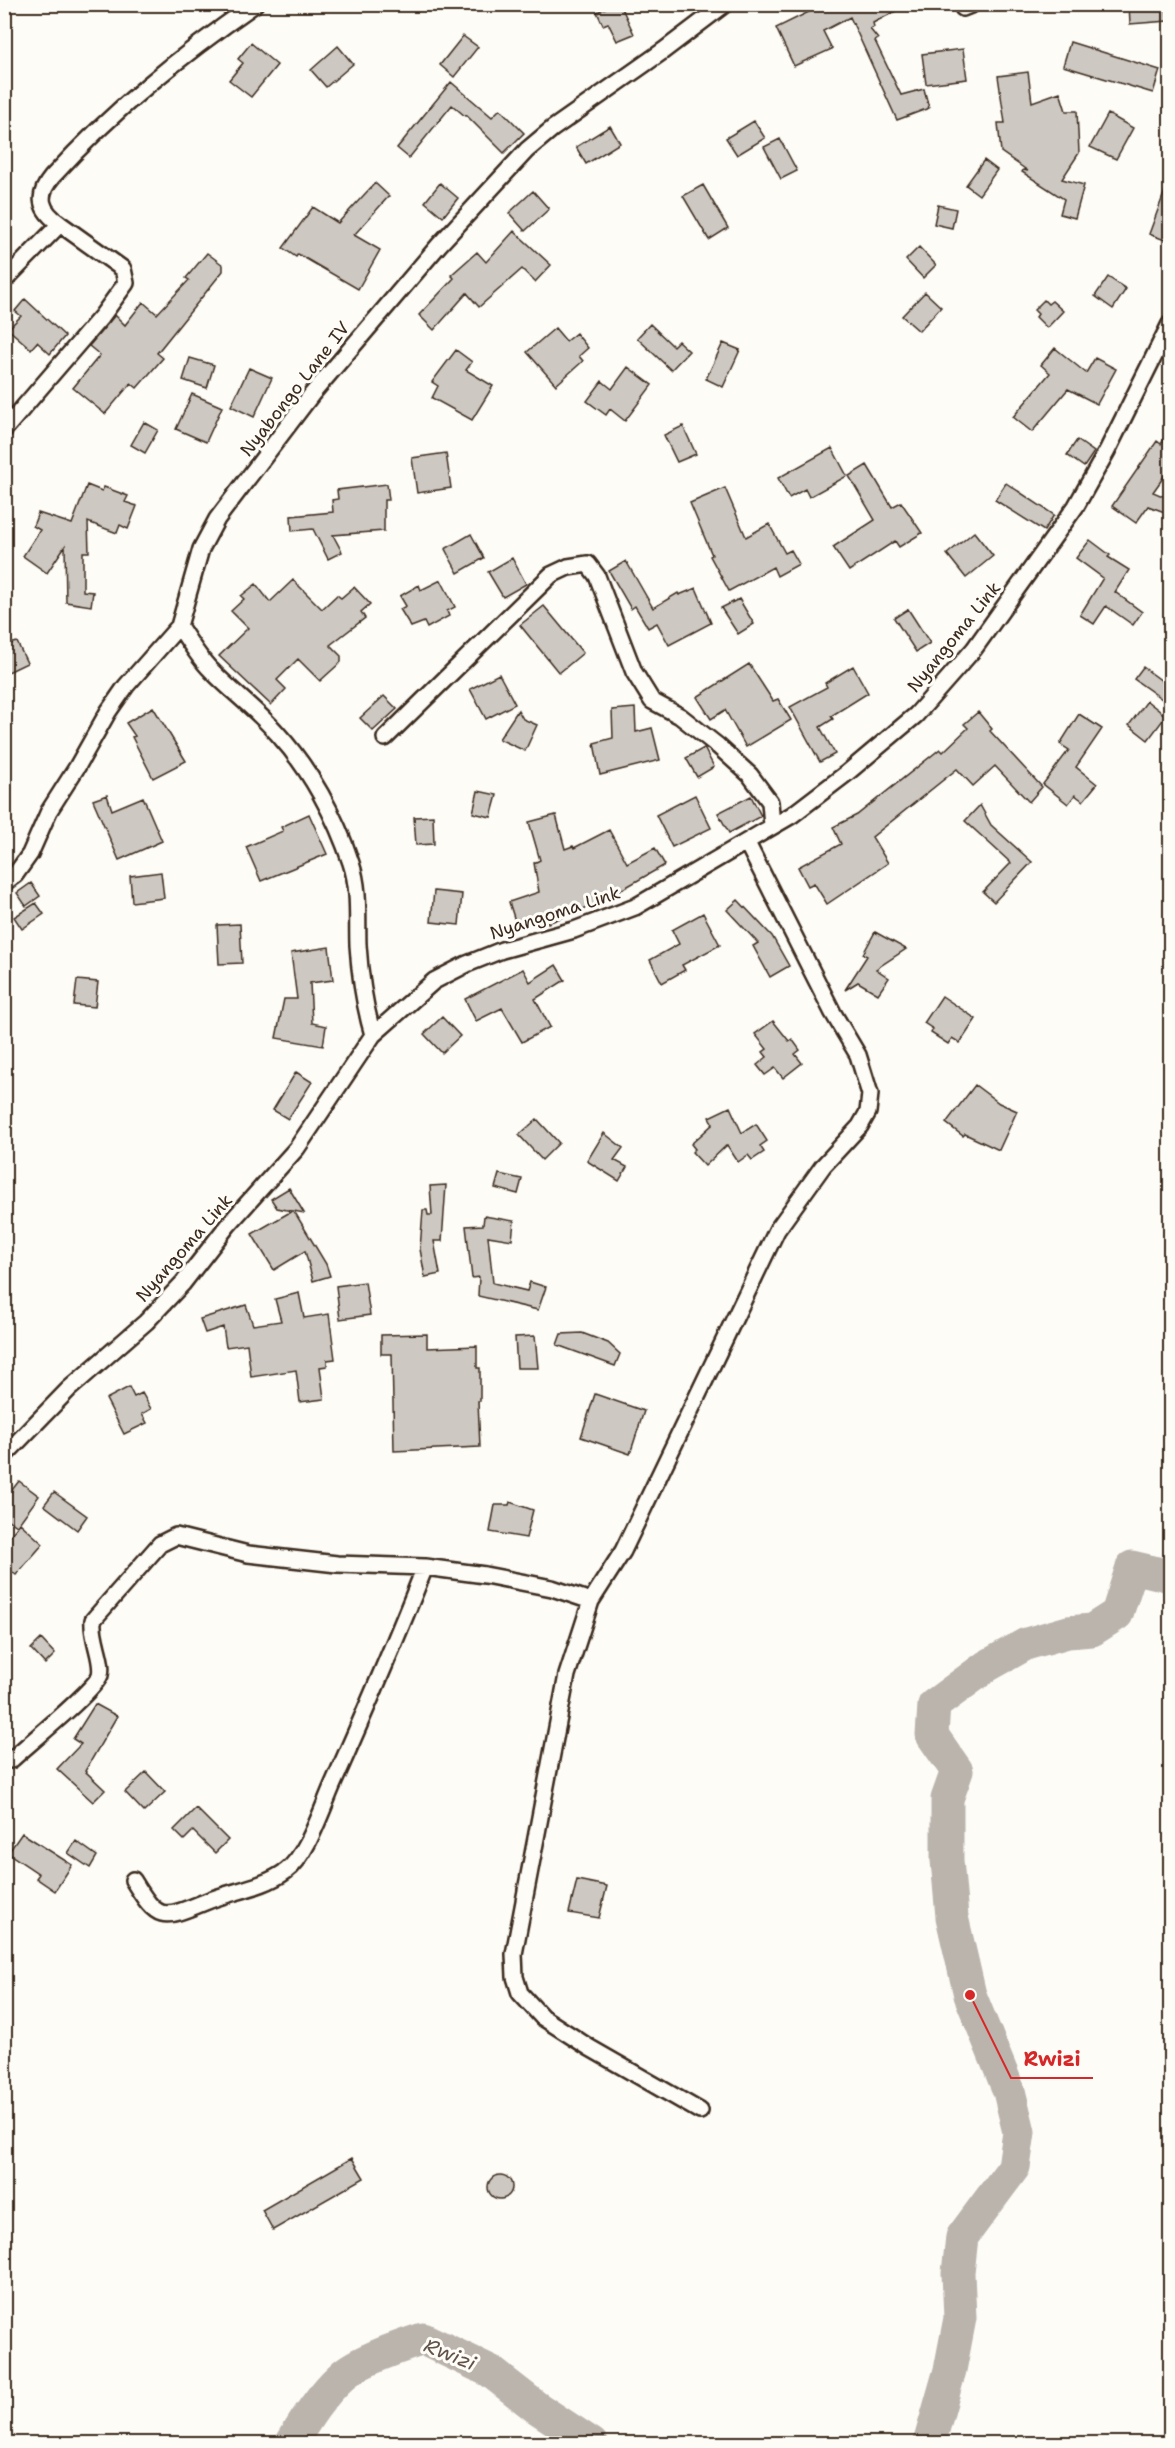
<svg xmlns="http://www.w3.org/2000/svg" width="1175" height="2448" font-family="'Shantell Sans',sans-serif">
	<rect width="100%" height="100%" fill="#fdfcf7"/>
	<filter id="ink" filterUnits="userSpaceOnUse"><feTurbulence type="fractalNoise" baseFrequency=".0167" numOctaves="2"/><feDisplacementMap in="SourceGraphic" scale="12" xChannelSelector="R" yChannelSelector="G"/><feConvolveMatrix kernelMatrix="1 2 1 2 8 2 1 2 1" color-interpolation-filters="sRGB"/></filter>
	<g filter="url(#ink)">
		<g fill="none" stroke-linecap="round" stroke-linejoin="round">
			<!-- river -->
			<path stroke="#bbb4ad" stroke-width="33" d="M291 2444C306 2419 321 2395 342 2376 357 2361 402 2346 423 2339L490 2371 536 2407 592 2444
				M929 2444 950 2370 960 2318 958 2273 962 2237 1014 2167 1019 2132 1009 2091 970 1995 952 1917 947 1860V1799L957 1771 932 1735 934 1705 987 1666 1026 1644 1068 1632 1092 1630 1117 1614 1132 1567 1170 1576"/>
		</g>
		<!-- building -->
		<path fill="#cdc8c2" stroke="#3b2a1e" stroke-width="1.5" d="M613 4H620L634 34 617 41 608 23 603 25 597 12Z
			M825 4H909L873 23 874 27 870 29 878 39 875 41 901 95 924 89 929 108 897 120 850 17 823 31 832 49 794 66 776 28Z
			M1129 4H1167L1168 21 1130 24Z
			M463 36 478 47 454 77 440 65Z
			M1070 42 1160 70 1153 93 1063 66Z
			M251 43 277 65 251 97 229 80 243 63 238 59Z
			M338 46 353 64 326 87 311 70Z
			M963 49 967 79 926 84 922 54Z
			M1028 72 1032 102 1060 92 1066 111H1077L1079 153 1062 179 1084 185 1075 218 1060 214 1064 199 1022 172 1023 170 1028 171 1001 152 998 123H1005L998 76Z
			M451 82 492 117 500 109 524 133 504 153 466 115 465 116 452 105 409 158 397 148Z
			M1108 114 1133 128 1116 159 1090 147Z
			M754 121 765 138 737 155 726 138Z
			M610 126 620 143 586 164 576 147Z
			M780 139 797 171 781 179 764 147Z
			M984 160 997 170 979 195 966 185Z
			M1169 180 1170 181V242L1149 234Z
			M375 183 389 196 354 235 380 250 358 289 298 254 296 257 283 248 313 207 338 223Z
			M440 183 458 198 443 217 425 202Z
			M703 185 728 228 709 240 683 196Z
			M533 191 549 209 525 231 509 213Z
			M938 205 956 209 952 228 934 224Z
			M514 231 551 265 535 282 522 269 479 307 467 293 434 330 419 315 454 278 451 275 477 252 486 262Z
			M919 247 936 265 923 278 906 260Z
			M207 253 223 265V271L157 353 163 358 137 388 131 383 105 414 73 388 100 355 89 346 115 315 125 325 143 302 157 314 189 280 186 278Z
			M1108 277 1126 289 1113 309 1095 296Z
			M925 292 941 307 919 331 902 316Z
			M25 299 65 336 50 354 37 342 31 349 8 329 21 316 15 311Z
			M1044 300 1048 304 1052 301 1063 311 1047 328 1036 317 1038 314 1034 310Z
			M650 324 673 346 678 341 689 351 671 370 637 338Z
			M555 328 566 341 576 333 588 348 579 356 583 361 556 385 527 352Z
			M723 343 740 350 723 387 706 379Z
			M1055 348 1086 373 1095 358 1116 369 1097 404 1068 389 1032 432 1013 417 1050 373 1041 365Z
			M456 350 472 362 466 370 493 386 472 420 432 398 438 386 432 382Z
			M190 358 214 365 207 388 183 380Z
			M628 367 652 385 625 421 610 409 606 415 587 401 602 381 612 389Z
			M249 368 272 378 254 417 231 406Z
			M192 394 222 407 206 442 176 429Z
			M144 422 158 430 145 453 131 445Z
			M683 426 696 454 677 462 664 435Z
			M1170 431V468L1153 492 1170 499V514L1148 506 1136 523 1112 506 1157 441 1161 444Z
			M1077 440 1094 452 1084 467 1067 455Z
			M832 448 847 476 809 497 805 489 789 498 778 478Z
			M446 453 451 488 417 493 412 458Z
			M867 465 892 507 901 502 922 533 899 547 895 541 849 571 833 547 875 520 849 476Z
			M1006 483 1054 515 1044 531 995 500Z
			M387 484 389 500H384V531L333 535 342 552 328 559 313 529 292 531 291 516 333 512 332 500 338 499 337 490Z
			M87 485 102 491 104 487 128 496 125 502 137 506 128 529 120 525 117 533 88 522 89 552H83V591L93 592 91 606 66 602 65 546 47 573 23 556 40 530 33 526 38 513 72 524Z
			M725 488 746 537 769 524 785 553 791 550 799 564 777 576 773 567 729 591 710 556 712 555 690 503Z
			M974 532 993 556 966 578 947 554Z
			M471 534 484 558 458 573 445 549Z
			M1090 540 1110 555 1108 557 1129 570 1115 592 1142 612 1133 625 1106 606 1094 624 1080 615 1103 578 1076 558Z
			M512 558 526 584 503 597 488 572Z
			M626 561 653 608 678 593 679 595 696 588 711 623 669 645 657 623 648 628 635 606 631 609 609 571Z
			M293 580 322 609 337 595 341 598 354 587 370 604 361 612 365 618 330 645 341 656V662L320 681 298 659 277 680 286 689 271 705 219 656 248 628 231 611 244 599 241 596 256 584 270 602Z
			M441 580 455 607 447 611 449 616 427 628 424 622 411 627 400 609 406 606 400 596 419 585 421 590Z
			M739 599 754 624 738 634 721 608Z
			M544 606 583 653 559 673 520 625Z
			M908 609 930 643 916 652 894 618Z
			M17 642 27 663 4 674V645Z
			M749 664 773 701 778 699 791 720 746 747 725 710 711 719 697 697Z
			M853 666 868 693 831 716 833 719 820 727 835 754 820 762 790 707 827 687 825 683Z
			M1143 667 1170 687 1162 699 1134 679Z
			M499 674 515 704 486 719 470 689Z
			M384 696 397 709 373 731 360 718Z
			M1147 701 1166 716 1148 740 1129 725Z
			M153 707 186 761 153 778 132 737 135 736 126 723Z
			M635 708 636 732 652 728 660 760 600 775 594 743 613 738 612 710Z
			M518 710 523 719 537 725 525 751 499 739Z
			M978 712 992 729 990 731 1042 787 1029 802 995 766 973 786 957 769 872 837 888 863 827 904 814 883 808 886 798 867 841 844 833 827 857 815 940 749 943 752 968 728 964 724Z
			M1079 714 1102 729 1076 767 1097 784 1083 801 1075 795 1068 804 1043 784 1069 750 1060 744Z
			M704 748 714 767 697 777 686 758Z
			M478 791 497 795 491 817 473 813Z
			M107 795 112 810 143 797 162 841 119 860 93 800Z
			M695 795 711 828 672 847 656 815Z
			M751 796 761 816 729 833 718 813Z
			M980 805 991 825 1032 862 994 902 983 892 1011 863 965 821Z
			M309 814 327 854 261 881 246 847 283 831 281 827Z
			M556 815 565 849 573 846 574 848 609 830 627 863 655 848 665 865 598 903 548 923 545 915 516 924 509 902 539 892 534 863 540 860 529 822Z
			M433 816 434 844 416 845 414 817Z
			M161 872 164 898 132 902 130 876Z
			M31 883 40 896 26 906 17 893Z
			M434 891 462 894 459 925 431 922Z
			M738 900 772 936 789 966 770 977 753 946 758 943 727 910Z
			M36 903 44 914 22 929 14 917Z
			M703 913 720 945 682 965 685 970 662 983 650 960 679 944 672 930Z
			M240 924 242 963 219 964 217 925Z
			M875 932 906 949 876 969 889 978 878 994 858 982 845 990 867 956 863 954Z
			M329 947 333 980 310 983 312 1023 326 1026 323 1046 276 1038 284 999H297L291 953Z
			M556 965 565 980 535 999 550 1027 522 1042 502 1008 476 1021 465 999 523 969 530 982Z
			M77 980 98 982 95 1007 74 1005Z
			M942 996 976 1019 960 1043 952 1038 948 1044 931 1033 933 1029 924 1023Z
			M442 1017 460 1036 442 1053 424 1034Z
			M773 1021 789 1041 792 1039 800 1050 795 1054 802 1063 783 1078 775 1068 765 1075 757 1065 767 1057 763 1052 767 1049 755 1034Z
			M296 1072 312 1082 288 1119 273 1110Z
			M975 1085 999 1103 1017 1111 999 1150 965 1134 963 1136 946 1123Z
			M730 1107 742 1133 756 1124 767 1141 760 1146 764 1152 752 1160 748 1155 738 1162 727 1145 705 1166 692 1152 695 1149 691 1144 713 1124 709 1117Z
			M537 1119 559 1143 542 1160 519 1135Z
			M604 1133 623 1148 614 1160 627 1167 619 1181 587 1161Z
			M499 1174 522 1179 518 1194 495 1188Z
			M446 1185 442 1241H434L440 1274 425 1277 420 1249 423 1210H427L428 1215H432L430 1186Z
			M289 1188 304 1213 294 1211 326 1264 330 1276 313 1281 305 1251 274 1270 252 1234 292 1211 277 1208 271 1199Z
			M484 1216 514 1221 512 1240 488 1236 493 1283 527 1291 530 1282 546 1287 538 1310 478 1296 479 1277 472 1278 466 1226 483 1225Z
			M365 1282 370 1315 340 1319 336 1286Z
			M299 1293 304 1318 329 1314 335 1359 327 1360V1366L320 1367 324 1399 300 1402 296 1370 251 1377 247 1344 226 1347 223 1327 205 1333 200 1319 246 1305 253 1325 281 1321 275 1299Z
			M582 1333 608 1343 620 1354 615 1366 557 1345 561 1334Z
			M427 1334V1348L477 1346V1368H480V1401H478L480 1447 394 1451 392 1354H381V1335Z
			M535 1336 538 1368H517L515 1337Z
			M129 1387 134 1397 142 1393 151 1409 142 1414 147 1423 124 1434 106 1399Z
			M595 1394 644 1411 630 1454 581 1437Z
			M19 1481 39 1496 17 1526 4 1517V1500Z
			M54 1492 87 1516 77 1530 44 1505Z
			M510 1502 533 1510 526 1538 490 1532 495 1505H509Z
			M20 1523 43 1544 16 1575 4 1565V1543Z
			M41 1639 55 1654 45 1664 31 1649Z
			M95 1704 117 1716 85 1771 105 1790 93 1802 57 1769 81 1744 73 1739Z
			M146 1772 165 1792 144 1812 125 1792Z
			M196 1808 228 1840 215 1853 193 1831 184 1840 174 1830Z
			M22 1833 72 1865 55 1891 36 1878 39 1874 8 1853Z
			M76 1841 97 1856 90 1868 68 1853Z
			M577 1880 607 1886 599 1918 569 1913Z
			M352 2158 364 2178 273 2230 262 2210Z
			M488 2187a12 12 0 1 1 24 0a12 12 0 1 1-24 0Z"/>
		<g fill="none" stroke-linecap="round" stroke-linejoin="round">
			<!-- minor casing -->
			<g stroke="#3b2a1e" stroke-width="20">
				<path id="minor" d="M963 8 973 4
					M4 281 60 224C40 210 36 196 52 177 113 110 180 56 255 4
					M4 430 102 316 126 283 123 269 60 224
					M179 626C189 641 198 657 211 670 232 692 257 710 277 733 310 769 336 817 351 863 360 890 357 917 358 945 360 977 364 1004 373 1035
					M385 738 551 575 568 567 588 564 597 576 634 672 652 701 680 716 718 746 750 775 770 802 772 826
					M4 883 15 875 30 854 49 811 77 767 108 712 126 686 179 626 201 549 217 519 312 394 439 245 527 150 552 129 663 51 725 4
					M4 1456 69 1389 146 1322 183 1283 228 1225 297 1148 373 1035 434 981 467 964 502 950 574 930 635 907 792 815 847 773 916 715 974 649 1076 506 1107 451 1170 324
					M11 1760C27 1745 95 1690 100 1675 104 1661 91 1638 93 1620L160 1544 176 1536 248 1554 337 1564 425 1567 485 1575 552 1588 591 1601
					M133 1880C158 1921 161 1920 205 1902 231 1891 263 1888 286 1871 307 1856 322 1809 333 1784 365 1712 396 1640 425 1567
					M700 2111 590 2048 542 2017 520 1993 515 1977 514 1954 567 1675 591 1601 623 1551 777 1230 823 1166 860 1126 868 1112 870 1094 858 1055 833 1013 747 843"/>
			</g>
			<!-- minor -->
			<use href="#minor" stroke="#fdfcf7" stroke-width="15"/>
		</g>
	</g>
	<g text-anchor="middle" stroke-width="6" stroke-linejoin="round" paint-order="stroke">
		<!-- street labels -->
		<g font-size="18" fill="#3b2a1e" stroke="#fdfcf7">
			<text transform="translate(295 389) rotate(-52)" y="6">Nyabongo Lane IV</text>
			<text transform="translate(954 637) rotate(-51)" y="6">Nyangoma Link</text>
			<text transform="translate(555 913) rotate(-18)" y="6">Nyangoma Link</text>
			<text transform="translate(184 1248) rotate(-49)" y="6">Nyangoma Link</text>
		</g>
		<!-- water labels -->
		<g font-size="20" font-style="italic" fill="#615349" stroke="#fdfcf7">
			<text transform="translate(450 2354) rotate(22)" y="7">Rwizi</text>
		</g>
	</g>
	<!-- callouts -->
	<path fill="none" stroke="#d62828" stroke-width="2" d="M970 1995L1011 2078H1093"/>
	<circle fill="#d62828" stroke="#fdfcf7" stroke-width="2" cx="970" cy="1995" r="6"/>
	<g font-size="20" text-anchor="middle" font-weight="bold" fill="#d62828" stroke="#fdfcf7" stroke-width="6" stroke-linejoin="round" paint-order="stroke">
		<text x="1052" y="2066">Rwizi</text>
	</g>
	<!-- margin -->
	<rect width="1175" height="2448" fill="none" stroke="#fdfcf7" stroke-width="24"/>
	<rect x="12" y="12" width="1151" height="2424" fill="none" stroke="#3b2a1e" stroke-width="2" filter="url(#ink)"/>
</svg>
